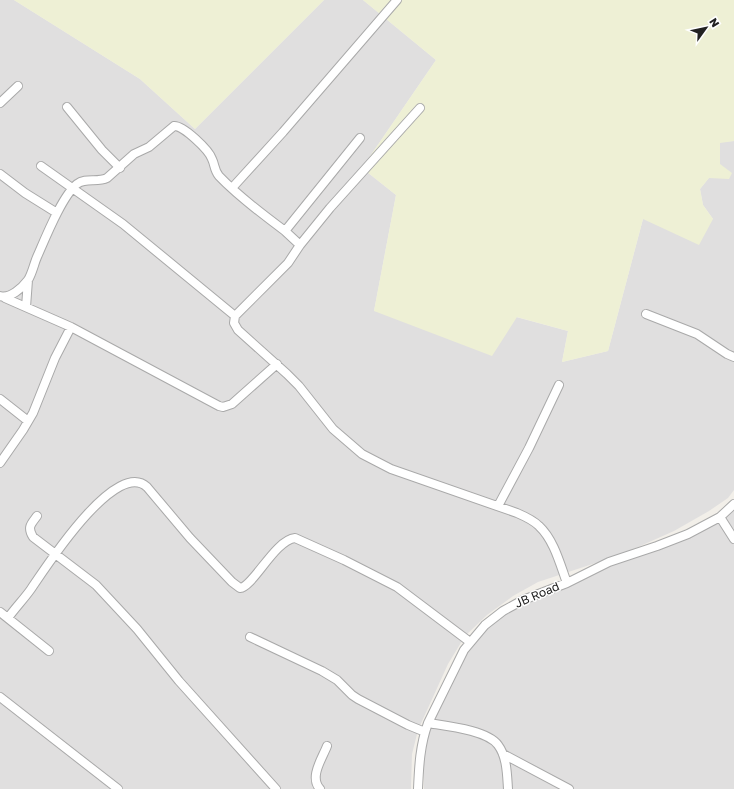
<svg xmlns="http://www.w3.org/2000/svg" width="734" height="789" font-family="'Golos Text',sans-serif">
	<rect width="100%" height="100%" fill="#f2efe9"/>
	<!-- residential -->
	<path fill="#e0dfdf" d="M0 0H14L140 79 195 129 324 0H363L436 60 362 168 396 195 374 311 516 317 568 331 562 362 608 351 643 219H713L703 205 700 189 720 164V142L734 141V490L728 498 709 511 674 531 620 555 538 582 513 596 487 615 465 636 448 664 418 730 412 754 411 789H0Z
		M734 502V789H424L423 752 428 732 467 649 493 621 515 605 712 519Z"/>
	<!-- farmland -->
	<path fill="#eef0d5" d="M14 0H324L195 129 140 79Z
		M363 0H734V141L720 143V164L732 173 729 179 709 178 700 189 703 205 713 219 699 245 643 219 608 351 562 362 568 331 517 317 492 356 374 311 396 195 362 168 436 60Z"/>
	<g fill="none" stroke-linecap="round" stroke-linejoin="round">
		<!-- minor casing -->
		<g stroke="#a9a9a9" stroke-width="10">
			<path id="minor" d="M0 103 18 86
				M67 107 102 150 120 168
				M41 166 123 224 235 316 288 263 300 245 285 231 360 138
				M0 174 25 193 57 213
				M232 188 283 132 397 0
				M300 245 330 208 420 108
				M0 296C10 299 22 288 28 280 32 274 34 264 37 257 45 239 62 196 77 184 86 177 97 183 107 178L134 154 149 147 174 126C183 125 209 150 212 159 215 165 214 170 219 176 238 196 262 214 285 231
				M5 298 71 327 219 406 223 407 232 404 277 364
				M26 307 28 280
				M646 314 697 334 727 354 734 357
				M235 316 234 323 238 330 287 374 299 386 333 429 362 454 391 469 517 513C524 516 533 520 539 526 554 540 560 564 567 583
				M0 399 28 421
				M0 463 23 430 33 413 55 358 71 327
				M498 506 529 448 559 385
				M37 516C31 524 27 527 33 537L96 585 137 629 179 681 276 789
				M720 517 734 539
				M0 612 49 651
				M8 618C15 608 24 599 31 589 46 567 116 458 147 487L190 538 232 582 240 588C253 587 275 540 295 538L344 560 397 587 470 642
				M250 637 322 671 337 680 352 695 358 699 408 725 425 732
				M0 697 118 789
				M428 723C446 726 487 730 498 745 507 757 507 774 508 789
				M503 754 569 789
				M320 789C309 777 322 759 327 746
				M418 789C419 766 420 745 428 723L464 650 485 625 503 611 523 600 567 583 609 562 657 546 688 534 720 517 734 504"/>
		</g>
		<!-- minor -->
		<use href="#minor" stroke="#fff" stroke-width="8"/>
	</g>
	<g text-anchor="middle" stroke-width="3" stroke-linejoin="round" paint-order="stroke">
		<!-- street labels -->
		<g font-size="12" fill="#222" stroke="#fff">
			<text transform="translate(537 595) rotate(-23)" y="4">JB Road</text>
		</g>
	</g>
	<!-- north arrow -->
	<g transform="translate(706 28) rotate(57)" stroke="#ffffff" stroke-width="3" paint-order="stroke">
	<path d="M0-3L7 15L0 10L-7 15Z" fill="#222222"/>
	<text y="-6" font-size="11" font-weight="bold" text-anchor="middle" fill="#222222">N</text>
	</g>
</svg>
